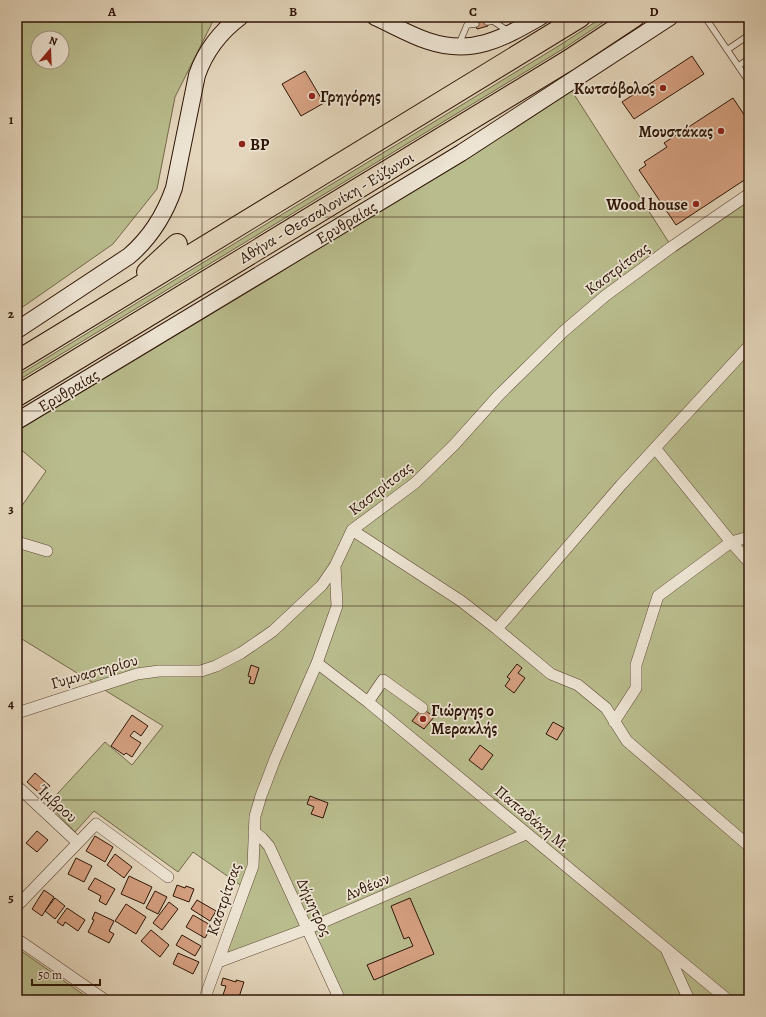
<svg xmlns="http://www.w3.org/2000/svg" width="766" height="1017" font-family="Alegreya,serif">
	<rect width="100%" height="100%" fill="#e4d6bc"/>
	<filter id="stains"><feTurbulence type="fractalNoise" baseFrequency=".005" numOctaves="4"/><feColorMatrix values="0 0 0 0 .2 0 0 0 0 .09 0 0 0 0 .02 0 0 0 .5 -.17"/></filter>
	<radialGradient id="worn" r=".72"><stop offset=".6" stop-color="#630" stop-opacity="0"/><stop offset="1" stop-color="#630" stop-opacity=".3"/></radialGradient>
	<!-- green -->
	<path fill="#b9bc8d" stroke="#74684a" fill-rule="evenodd" d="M17 17H215L175 97 157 189 113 244 17 311ZM38 38H62V62H38Z
		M603 17H611L563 49 17 381V376L560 45Z
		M570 88 675 252 749 201V1000H337L306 929 219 962 246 889 193 852 178 872 94 811 75 832 48 804 105 742 132 765 163 726 17 636V513L46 471 17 446V431L268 280Z
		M17 948 84 995 80 1000H17Z"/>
	<!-- building -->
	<path fill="#d5a081" stroke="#2e1506" d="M478 17H485L488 26 477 29 474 18Z
		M692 56 704 74 634 119 622 102Z
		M305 71 324 103 301 116 282 84Z
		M733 98 749 122V177L676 225 639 170 646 165 644 162 667 147 664 143Z
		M517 664 522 668 518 673 525 678 514 693 505 686 510 679 507 677Z
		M251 665 259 668 254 684 249 683 251 677 248 676Z
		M422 708 434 717 424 729 412 721Z
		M132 715 148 726 141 736 134 731 130 736 141 743 132 757 126 753 124 755 111 746Z
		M553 722 564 728 557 740 546 734Z
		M480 745 493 755 482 770 469 760Z
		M35 773 50 786 42 795 27 782Z
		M310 796 328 803 323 818 311 814 314 807 307 804Z
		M37 831 48 840 37 852 26 843Z
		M95 836 113 847 105 862 86 851Z
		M115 854 132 867 124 878 107 865Z
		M76 858 92 866 84 882 68 874Z
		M129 876 152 887 144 904 121 894Z
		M95 878 115 889 106 905 99 901 101 896 88 889Z
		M177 885 185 888 186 886 194 889 189 902 173 896Z
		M44 890 54 897 42 916 32 909Z
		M155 891 167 897 158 914 146 908Z
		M55 898 65 906 55 919 45 911Z
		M410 898 434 954 374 980 367 965 413 946 409 937 404 939 391 906Z
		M197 900 216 911 210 921 191 909Z
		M169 902 178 909 162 930 153 923Z
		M126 904 146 917 136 934 115 921Z
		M67 908 85 920 78 931 65 922 63 926 57 922Z
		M95 912 114 921 109 931 114 934 109 943 88 932 94 920 92 919Z
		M193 915 212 926 205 938 186 927Z
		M151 930 169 945 160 957 141 941Z
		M182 935 201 946 195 956 176 945Z
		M178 953 199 962 193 974 173 964Z
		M223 978 236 982V980L244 982 238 1000H228L222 998 226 986 221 985Z"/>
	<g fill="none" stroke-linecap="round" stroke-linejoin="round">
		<!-- lane casing -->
		<g stroke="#5c4534" stroke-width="7">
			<path id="lane" d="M705 17 749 82
				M487 22 493 21 508 31
				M459 44 467 25 476 24
				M727 50 749 35
				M738 66 749 59"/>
		</g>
		<!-- street casing -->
		<g stroke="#5c4534" stroke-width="12">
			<path id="street" d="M655 448 731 542 749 562
				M352 530 461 601 497 629 551 674 578 685 606 708 627 741 749 846
				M17 542 47 551
				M497 629 621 485 749 346
				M317 663 368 702 728 1000
				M368 702 383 680 422 708
				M17 713 137 674 159 671H201L216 666 241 653 273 631 322 585 335 566
				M614 722 636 688V665L658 596 731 542 749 537
				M17 786 77 842
				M254 832 262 838 269 846 340 1000
				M17 906 96 824 168 877
				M17 939 105 1000
				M667 951 689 1000
				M218 962 307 929 526 834
				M204 1000 253 866 255 816 261 796 275 759 317 663 337 606 335 566 352 530 415 483 454 445 498 396 564 331 605 296 673 246 749 194"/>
		</g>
		<!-- secondary casing -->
		<g stroke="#2e1506" stroke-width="18">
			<path id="secondary" d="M375 17C393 25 410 35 428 41 473 56 503 38 540 17
				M17 330 129 256C150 238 165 214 174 188L197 75C205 52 220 32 240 17
				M17 421 461 153 670 17"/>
		</g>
		<!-- highway casing -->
		<g stroke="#2e1506" stroke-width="22">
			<path id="highway" d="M147 272 177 244
				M17 361 580 17
				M17 396 569 60 634 17"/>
		</g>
		<!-- lane -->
		<use href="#lane" stroke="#ede4d3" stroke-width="5.5"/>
		<!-- street -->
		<use href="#street" stroke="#ede4d3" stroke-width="11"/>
		<!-- secondary -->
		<use href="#secondary" stroke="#ede4d3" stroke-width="16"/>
		<!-- highway -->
		<use href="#highway" stroke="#e4d6bc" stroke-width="20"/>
	</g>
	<!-- grid -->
	<path fill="none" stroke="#2e1506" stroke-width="1" stroke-opacity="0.55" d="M202 17V1000M383 17V1000M564 17V1000M17 217H749M17 411H749M17 606H749M17 800H749"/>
	<!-- markers -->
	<g fill="#8f2418" stroke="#ede4d3" stroke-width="1.5">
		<circle cx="663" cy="88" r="4"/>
		<circle cx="312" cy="96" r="4"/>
		<circle cx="721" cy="131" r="4"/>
		<circle cx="242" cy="144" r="4"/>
		<circle cx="696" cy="204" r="4"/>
		<circle cx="423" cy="719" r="4"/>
	</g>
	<g text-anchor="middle" stroke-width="3.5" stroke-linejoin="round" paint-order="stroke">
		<!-- poi labels -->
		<g font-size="16" font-weight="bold" fill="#2e1506" stroke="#ede4d3" text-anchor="end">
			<text x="655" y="94">Κωτσόβολος</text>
			<text x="320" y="102" text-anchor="start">Γρηγόρης</text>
			<text x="713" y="137">Μουστάκας</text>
			<text x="250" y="150" text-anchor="start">BP</text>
			<text x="688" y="210">Wood house</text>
			<text x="431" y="716" text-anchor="start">Γιώργης ο<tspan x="431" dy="18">Μερακλής</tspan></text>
		</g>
		<!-- street labels -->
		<g font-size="16" fill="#2e1506" stroke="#ede4d3">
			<text transform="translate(326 207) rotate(-31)" y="6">Αθήνα - Θεσσαλονίκη - Εύζωνοι</text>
			<text transform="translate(346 222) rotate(-31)" y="6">Ερυθραίας</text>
			<text transform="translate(617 268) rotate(-37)" y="6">Καστρίτσας</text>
			<text transform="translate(68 390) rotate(-31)" y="6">Ερυθραίας</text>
			<text transform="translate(380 488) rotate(-38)" y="6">Καστρίτσας</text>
			<text transform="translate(94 671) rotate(-16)" y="6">Γυμναστηρίου</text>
			<text transform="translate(58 803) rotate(43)" y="6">Ίμβρου</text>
			<text transform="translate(533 818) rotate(40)" y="6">Παπαδάκη Μ.</text>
			<text transform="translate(367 886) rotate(-23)" y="6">Ανθέων</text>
			<text transform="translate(223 899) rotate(-71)" y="6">Καστρίτσας</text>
			<text transform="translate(315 907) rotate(65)" y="6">Δήμητρος</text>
		</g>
	</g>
	<!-- margin -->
	<rect width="766" height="1017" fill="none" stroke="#e4d6bc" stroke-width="44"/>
	<!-- north arrow -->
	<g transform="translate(50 50) rotate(19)"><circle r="19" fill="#ede4d3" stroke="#a19181"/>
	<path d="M0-3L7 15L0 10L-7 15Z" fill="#8f2418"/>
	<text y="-6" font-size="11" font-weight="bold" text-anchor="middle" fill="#2e1506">N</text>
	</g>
	<!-- scale -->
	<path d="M32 979v6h68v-6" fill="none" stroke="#2e1506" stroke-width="2"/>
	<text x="38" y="979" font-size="12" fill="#2e1506" stroke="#ede4d3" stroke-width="3" paint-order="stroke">50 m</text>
	<rect x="22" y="22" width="722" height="973" fill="none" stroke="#2e1506" stroke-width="1.5"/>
	<g font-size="13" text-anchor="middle" font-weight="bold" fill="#2e1506">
		<text x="112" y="16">A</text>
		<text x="293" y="16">B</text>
		<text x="473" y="16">C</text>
		<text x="654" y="16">D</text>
		<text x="11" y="124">1</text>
		<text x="11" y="318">2</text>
		<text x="11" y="513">3</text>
		<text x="11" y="708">4</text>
		<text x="11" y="902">5</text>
	</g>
	<rect width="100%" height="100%" filter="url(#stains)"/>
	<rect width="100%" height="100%" fill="url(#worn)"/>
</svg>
